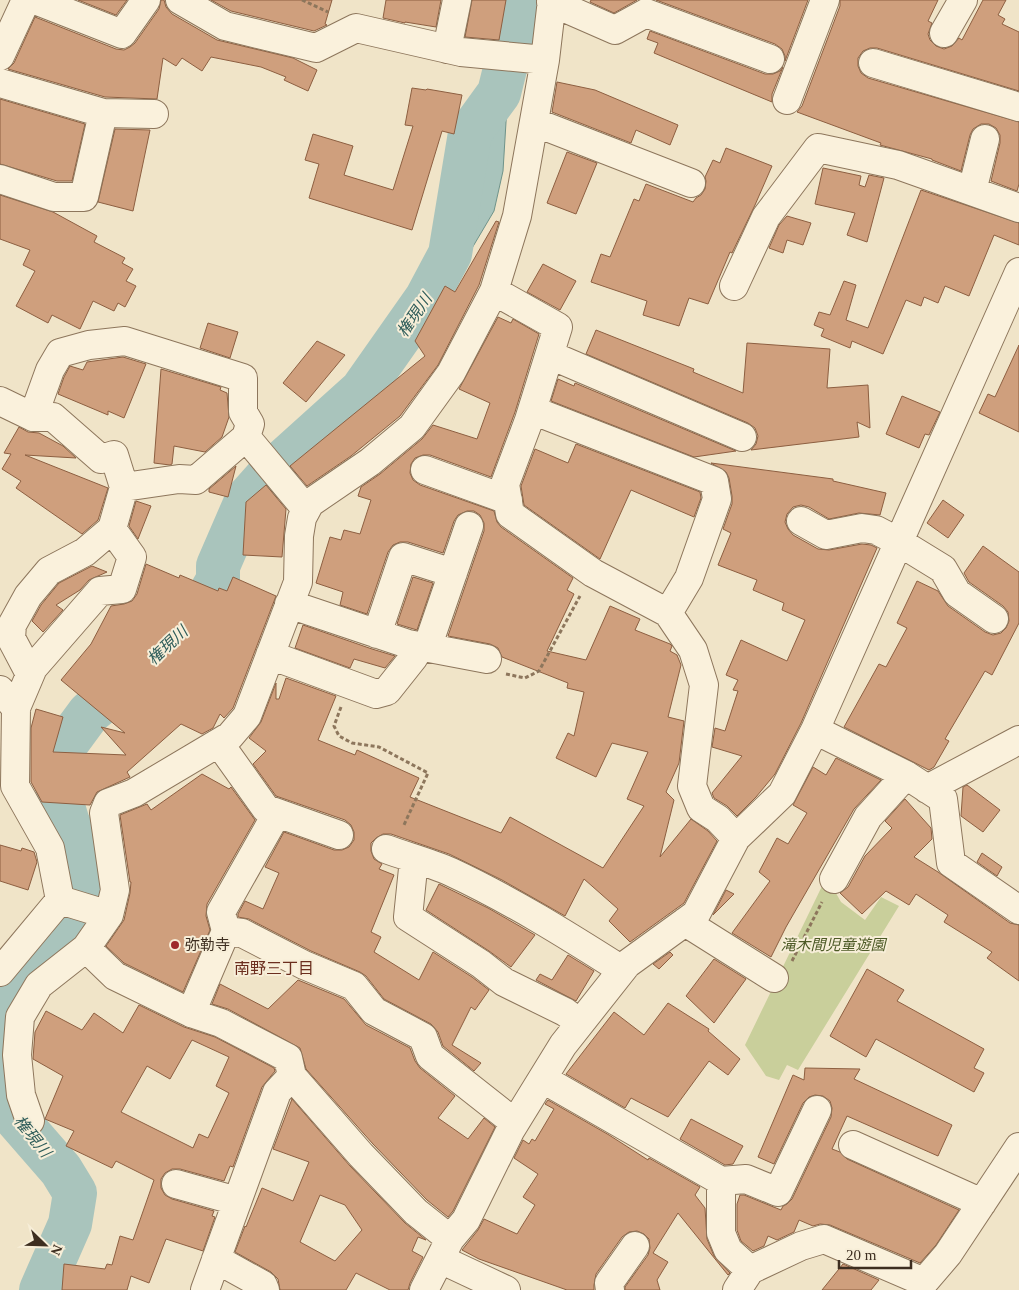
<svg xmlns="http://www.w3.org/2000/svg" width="1019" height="1290" font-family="'Times New Roman','Noto Sans JP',serif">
	<rect width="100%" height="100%" fill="#f0e4c8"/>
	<!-- green -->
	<path fill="#c9cf9b" d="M824 882 833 888 841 902 865 920 881 897 899 906 798 1070 787 1065 779 1080 766 1076 745 1045Z"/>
	<!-- water -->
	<path fill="#a9c4bc" stroke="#6f938a" d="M488 100 507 106 503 171 494 211 465 260 441 256 460 154 468 120Z"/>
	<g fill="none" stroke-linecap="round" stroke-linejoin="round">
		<!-- river -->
		<path stroke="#a9c4bc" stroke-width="44" d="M41 1290 70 1224 75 1193 61 1170 14 1116 4 1047 9 1001 30 972 68 949 85 919 92 869 68 823 56 783 64 747 89 713 127 682 196 618 218 580V566L247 499 271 472 362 390 426 299 450 254 470 133 499 93 522 0"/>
	</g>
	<!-- building -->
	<path fill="#cf9f7d" stroke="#8d5f41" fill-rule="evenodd" d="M78 0H127L116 15Z
		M161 0H164L166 7 172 14 217 40 293 58 317 70 308 91 284 80 286 77 261 67 211 57 202 71 182 58 176 66 163 58 157 99 105 97 8 69 14 63 35 17 116 49 124 50 130 47 135 43 159 9Z
		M211 0H332L325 24 327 25 314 31 231 11Z
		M386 0H441L436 27 405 22V23L383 18Z
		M472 0H506L499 40 465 37Z
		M591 0H637L614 13 590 2Z
		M656 0H808L785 61V56L782 49 775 44Z
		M840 0H938L928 21 932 23 928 34 930 40 936 46 944 49 952 46 959 38 962 40 983 0H1006L998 15 1005 19 1002 24 1019 32V91L877 48H870L863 51 858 58V66L861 73 868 78 1019 122V184L1017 191 991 181 1000 143V135L996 128 989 124H981L973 129 970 135 961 171 932 160V159L880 145 881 143 797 112 802 106 840 6Z
		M650 31 765 74H773L780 71 783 67 772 94V102L654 53 658 43 647 39Z
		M557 82 595 90 678 125 670 145 636 130 631 143 552 112Z
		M412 88 426 90 427 89 462 95 454 134 442 131 412 230 309 198 319 164 305 160 313 134 353 146 344 175 393 190 413 126 405 125Z
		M0 99 85 124 72 181H57L0 164Z
		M115 129 150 130 133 211 98 202Z
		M726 148 772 166 755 205 732 253 730 252 708 304 689 298 679 326 643 315 647 301 591 282 601 254 610 257 634 199 639 201 646 184 693 202 696 198 701 195 705 189 706 181 705 177 713 160 720 163Z
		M567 152 597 163 576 214 547 203Z
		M823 168 861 176 859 185 865 187 869 175 884 178 867 242 847 235 855 213 815 204Z
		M921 190 1019 223V245L994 235 969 296 945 286 938 303 924 297 921 306 906 300 883 354 852 341 850 348 821 336 824 329 814 325 819 312 830 315 844 281 856 285 846 320 868 328Z
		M0 195 53 212 97 236 94 242 125 258 122 263 133 269 126 281 136 286 125 307 118 303 114 311 93 301 80 329 52 315 48 323 16 306 35 271 23 265 30 250 0 239Z
		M787 216 811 223 803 245 787 240 783 253 769 248 779 225Z
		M496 221 499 222 479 285 438 365 400 416 351 456 307 486 290 466 425 356 415 341 445 286 455 292Z
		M543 264 576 281 560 310 527 292Z
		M498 317 511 323 513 319 539 334 515 412 491 477 430 455H423L415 458 411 464 410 473 413 480 420 485 494 511 497 522 501 527 573 578 567 590 574 594 547 651 586 660 610 606 640 619 635 630 670 644 672 646 670 651 677 655 681 665 668 717 684 721 679 763 666 792 674 800 660 857 691 819 708 831 717 841 684 903 630 942 609 921 618 909 584 879 565 916 502 880 449 854 391 834H383L376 838 371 843V851L374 859 382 864 379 869 394 875 371 932 381 937 374 952 419 980 433 952 472 977 489 990 475 1010 471 1007 452 1045 481 1063 474 1071 443 1046 438 1032 431 1024 384 999 366 976 360 972 311 951 249 919 238 917V914L245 901 263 909 279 873 265 867 284 832 334 850H342L349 847 354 840V832L351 825 345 820 276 796 253 764 266 751 249 738 261 722 276 683V699H279L286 678 336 696 318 740 355 755 357 750 419 778 410 797 501 833 510 817 603 868 644 806 627 799 648 752 612 743 596 777 556 758 568 733 574 736 584 692 567 688 568 683 502 657 498 648 490 644 448 636 484 531V523L480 515 474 511H467L458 515 454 521 443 553 408 542H400L393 545 388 552 367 614 340 605 343 592 316 583 330 537 341 540 344 530 360 534 371 500 358 496 361 487 380 474 422 439 433 425 477 439 490 403 459 389Z
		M208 323 238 332 230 358 200 348Z
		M596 330 694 369 693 372 743 393 747 343 830 349 827 388 868 385 870 428 857 422 859 437 751 450 756 444 758 436 755 428 748 423 586 354Z
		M317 341 345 355 306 402 283 383Z
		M1019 345V432L979 413 988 394 995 397Z
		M123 357 146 364 124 418 108 411V415L58 394 64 377 70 366 83 370 87 362Z
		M161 369 221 387 220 390 227 393 229 417 222 437 205 452 174 446 172 464 170 465 154 463Z
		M558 379 574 386 575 383 736 451 694 457 551 401Z
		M902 396 940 412 929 435 925 434 919 448 886 434Z
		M19 427 28 432 39 433 63 446 76 458 25 455 108 488 98 520 82 534 16 488 21 481 2 469 11 454 4 453Z
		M576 444 700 492 701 498 694 517 631 490 600 559 524 505 521 486 535 449 568 463Z
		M711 463 833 479V481L886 493 880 515 859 513 829 519 809 507 801 505 793 507 787 514 785 522 788 529 793 535 818 549 829 550 862 544 871 545 877 548 801 723 775 774 756 797 737 816 727 806 714 798 712 793 742 756 712 747 715 728 725 731 738 691 733 690 738 680 726 675 741 640 787 661 805 620 782 610 784 603 753 590 757 580 718 565 731 533 723 529 732 504V496L729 478 726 472Z
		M236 466 228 497 209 492V489Z
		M266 485 286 509 282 557 243 555 246 502Z
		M943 500 964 515 948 538 927 523Z
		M136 501 151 506 138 539 129 526Z
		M983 546 1019 572V623L992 675 985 671 945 739 949 741 934 767 929 770 844 727 879 664 886 667 907 628 897 623 917 581 938 591 948 606 985 632 993 635 1001 633 1006 628 1009 621 1008 612 1003 606 969 582 964 573Z
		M146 564 179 578 180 575 218 591 219 588 227 591 233 577 276 596 233 708 224 718 220 714 213 728 202 734 181 724 127 772 130 777 97 792 90 805 42 802 31 782V728L36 709 63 717 53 752 126 755 101 727 125 733 61 680 91 644 111 606 124 604 132 601 137 594Z
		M92 566 107 572 89 580 80 590 56 605 63 610 43 632 32 621 41 605 59 583Z
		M413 577 433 583 417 630 397 624Z
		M303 625 372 649 395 656 385 668 354 659 350 668 295 648Z
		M836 758 881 780 854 809 786 927 771 957 732 933 770 881 759 872 777 838 788 844 807 813 793 805 813 767 826 775Z
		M202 774 229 789 231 787 255 820 207 904 206 916 210 930 183 992 124 963 106 946 124 920 130 893 131 882H130L120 815 147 804 151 810Z
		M967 785 1000 810 983 832 961 816 963 787Z
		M905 799 931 828 932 839 914 857 938 872 1010 923 1019 925V981L987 958 992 952 944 922 948 915 916 894 909 905 886 891 862 914 840 893 848 887 865 856 892 828 885 821Z
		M0 845 21 851 22 848 34 852 37 862 28 890 0 881Z
		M982 853 1002 867 997 876 977 862Z
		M439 884 488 908 535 935 511 967 489 951 426 910Z
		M726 890 734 894 713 915Z
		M670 952 673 955 659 969 653 964Z
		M568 955 594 971 576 1001 536 980 540 974 552 980Z
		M714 959 746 979 714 1023 686 996Z
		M867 969 904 990 897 1001 984 1049 974 1068 984 1073 974 1092 876 1039 866 1057 830 1036Z
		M298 980 344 999 366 1025 410 1048 415 1061 420 1068 455 1096 438 1118 468 1139 484 1118 495 1127 453 1211 448 1217 427 1200 373 1144 306 1069 300 1048 228 1009 212 1004 220 984 268 1009Z
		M668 1003 709 1029 708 1031 740 1059 728 1075 709 1061 668 1117 631 1098 625 1108 566 1074 614 1012 644 1035Z
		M139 1005 184 1027 215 1037 274 1068 275 1071 262 1087 233 1167 230 1166 224 1181 180 1169H172L165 1173 161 1179V1188L165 1195 172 1199 214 1211 212 1216 215 1217 203 1251 166 1239 149 1283 131 1276 127 1290H62L64 1264 105 1269 107 1264 112 1265 120 1236 133 1240 154 1180 116 1161 112 1168 66 1146 74 1131 45 1119 63 1076 33 1059 35 1032 46 1011 82 1030 94 1013 123 1033ZM192 1040 229 1057 216 1086 229 1093 208 1138 199 1134 193 1148 121 1112 147 1066 170 1079Z
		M805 1068 860 1069 854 1079 952 1125 938 1156 847 1116 832 1149 840 1152 847 1159 959 1210 936 1245 920 1263 830 1225 820 1224 813 1226 799 1220 794 1232 777 1240 768 1236 764 1246 753 1251 741 1241 737 1230V1204L740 1195H744L781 1210 783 1206 787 1204 792 1199 831 1117 832 1108 830 1101 823 1096 815 1095 809 1097 803 1103 774 1164 758 1157 793 1075 804 1080Z
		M292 1099 350 1166 405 1223 426 1240 418 1237 412 1251 423 1257 410 1283 408 1290H390L356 1273 346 1290H280L278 1279 271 1272 235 1252 245 1226 246 1227 262 1188 293 1201 309 1162 273 1149ZM320 1195 345 1205 362 1230 335 1261 300 1242Z
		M548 1100 609 1135 648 1160 649 1158 700 1187 695 1195 705 1208 707 1239 714 1256 730 1273 728 1275 678 1213 653 1253 668 1262 657 1280 660 1290H625V1287L648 1255 650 1248 649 1239 644 1234 637 1231 629 1232 622 1237 596 1274 594 1285V1290H567L479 1259 462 1250 478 1230 484 1219 517 1234 535 1205 523 1197 538 1174 514 1158 523 1140 529 1144 532 1139 535 1141 554 1109 545 1104Z
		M691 1119 743 1146 733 1164 725 1165 680 1139Z
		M843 1264 879 1280 871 1290H822Z"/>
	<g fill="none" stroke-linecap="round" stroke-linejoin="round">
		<!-- minor casing -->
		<g stroke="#8d765c" stroke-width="30">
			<path id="minor" d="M35 0 122 34 146 0
				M180 0 225 26 316 48 356 28 461 52 545 60
				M551 2 615 30 646 13 770 59
				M944 33 963 0
				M447 49 457 0
				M0 56 26 0
				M873 63 1019 107
				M0 83 103 113 154 114
				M787 100 825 0
				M534 122 691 183
				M0 179 54 197H84L103 113
				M972 191 985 139
				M734 286 766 217 818 148 898 165 1019 208
				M494 291 558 327 529 420 505 484 510 514 593 573 668 613 693 650 704 685 692 786 701 808 718 819 736 838
				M550 355 742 437
				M0 401 33 417H53L101 459 114 455 124 487 179 479 196 480 246 437 250 424 243 412V378L125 341 89 345 60 353 50 370 33 417
				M532 410 714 481 717 499 689 578 668 613
				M246 437 306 509
				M425 470 508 500
				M801 521 826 535 862 528 876 530 899 542 943 569 957 593 994 619
				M289 604 408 644 487 659
				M377 634 403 557 453 573
				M427 648 469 526
				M270 655 376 694 387 691 414 657
				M30 674 11 638 12 625 28 596 49 571 85 552 112 529
				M0 690 16 708 15 786 50 848 60 900
				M16 708 33 668 100 591 122 589 132 557 112 529 124 487
				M815 730 906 775 943 799 951 863 1019 910
				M219 743 266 809 339 835
				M927 789 1019 740
				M386 849C408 857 431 863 451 872 511 900 567 935 622 970
				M414 859 408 917 481 964 504 982 565 1012 580 1023
				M834 879 868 817 906 775
				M60 900 109 915
				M685 922 774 978
				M226 931 242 933 304 965 354 986 374 1011 423 1037 430 1056 515 1123
				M0 972 60 900
				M191 1013 226 931 221 912 277 813
				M543 1079 721 1181V1233L728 1250 750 1270
				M30 1121 21 1095 17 1055 20 1017 39 985 86 948
				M853 1145 982 1203
				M721 1181 746 1179 778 1192 817 1110
				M176 1184 237 1201
				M450 1239 416 1212 361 1155 292 1076 288 1058 221 1023 191 1013 115 976 86 948 109 915 115 890 104 813 108 803 134 793 230 736 247 716 298 582 299 536 302 518 310 503 370 462 412 427 451 373 494 291 517 216 545 60 552 0
				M216 1259 263 1285 265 1290
				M440 1259 506 1290
				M205 1290 277 1092 292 1076
				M424 1290 450 1239 466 1220 510 1131 563 1045 627 964 696 914 736 838 782 794 815 730 1019 272
				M610 1290 609 1283 635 1246
				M737 1290 750 1270 801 1246 824 1239 924 1282 948 1254 1019 1147"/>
		</g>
		<!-- path -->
		<path stroke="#8d765c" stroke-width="3" stroke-dasharray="4 2.5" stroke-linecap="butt" d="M302 0 328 12
			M506 674 525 678 539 671 580 596
			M341 707 334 726 339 736 352 743 379 747 428 773 403 827
			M792 961 822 902"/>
		<!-- minor -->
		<use href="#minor" stroke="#faf1dc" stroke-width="28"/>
	</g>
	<!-- markers -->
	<circle fill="#9e2a2b" stroke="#f7eed8" stroke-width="2" cx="175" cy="945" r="5"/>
	<g text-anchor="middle" stroke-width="4" stroke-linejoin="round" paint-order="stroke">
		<!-- poi labels -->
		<g font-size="15" fill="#3d2e20" stroke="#f7eed8" text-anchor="start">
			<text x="185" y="950">弥勒寺</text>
		</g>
		<!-- park labels -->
		<g font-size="15" font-style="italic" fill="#4d5a26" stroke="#f7eed8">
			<text x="833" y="950">滝木間児童遊園</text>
		</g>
		<!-- water labels -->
		<g font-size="16" font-style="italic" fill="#2f5d5a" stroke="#f7eed8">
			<text transform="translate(414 315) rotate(-56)" y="6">権現川</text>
			<text transform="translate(167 645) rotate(-43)" y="6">権現川</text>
			<text transform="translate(33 1136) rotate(51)" y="6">権現川</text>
		</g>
		<!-- neighbourhood labels -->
		<g font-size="16" fill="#6b2e1e" stroke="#f7eed8">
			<text x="274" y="974">南野三丁目</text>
		</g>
	</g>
	<!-- north arrow -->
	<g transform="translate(45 1245) rotate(113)" stroke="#f7eed8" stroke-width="4" paint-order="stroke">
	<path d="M0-4L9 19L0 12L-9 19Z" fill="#3d2e20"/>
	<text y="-8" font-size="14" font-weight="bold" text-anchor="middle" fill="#3d2e20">N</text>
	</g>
	<!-- scale -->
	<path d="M839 1260v8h72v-8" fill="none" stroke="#3d2e20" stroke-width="2.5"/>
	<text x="846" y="1260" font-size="15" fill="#3d2e20" stroke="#f7eed8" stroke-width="4" paint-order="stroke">20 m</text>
</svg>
